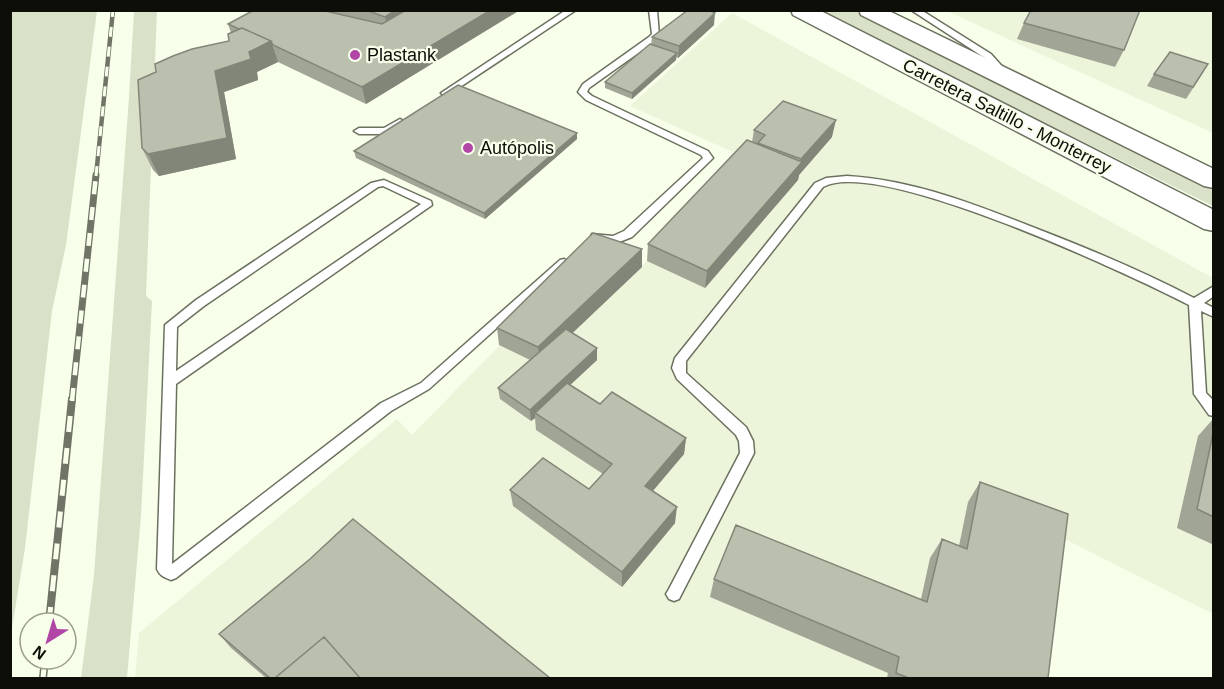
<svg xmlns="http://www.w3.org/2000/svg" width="1224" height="689" font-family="Helvetica,sans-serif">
	<rect width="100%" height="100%" fill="#f7feea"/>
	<!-- built -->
	<path fill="#ecf5da" d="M947 11H1213V133Z
		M732 13 1213 278V614L1053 533 1038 678H135L139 633 397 419 412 435 593 250 642 266 744 157 630 106Z"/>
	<!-- green -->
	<path fill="#d9e2c8" d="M11 10 97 11 66 245 52 311 25 548 11 634Z
		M134 11H157L146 296 152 301 141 515 127 678H81L94 575 129 97Z
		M819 11H855L1212 187 1213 206Z"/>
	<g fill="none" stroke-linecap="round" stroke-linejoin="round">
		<!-- service casing -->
		<g stroke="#6b715f" stroke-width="3">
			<path id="service" d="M566 10H576L448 95 445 96 441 93Z
				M649 10H657L659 36 655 41 589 88 587 92 592 96 708 151 713 158 632 237 614 244 592 240 591 237 592 234 613 236 624 231 703 158 701 155 586 100 578 92 583 84 649 37 652 34Z
				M911 10H921L991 54 1008 73 1001 75 985 58Z
				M400 119 405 122 403 124 386 134H359L354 131 359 128H384Z
				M847 176C914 180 977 205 1040 230 1092 250 1144 272 1194 298L1214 286V296L1204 303 1214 308V317L1201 311 1206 393 1214 401V416L1209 415 1194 394 1189 305C1131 275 877 156 823 187L686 361V373L746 427 753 441 754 453 679 599 674 601 669 599 666 594 669 589 740 453 739 441 736 435 677 379 672 368 675 358 815 183 826 178Z
				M384 180 431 201 432 205 176 384 172 564 381 403 421 383 560 260 564 259 569 263 429 389 391 411 176 578 171 580C164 577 160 576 157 569L165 325 196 300 371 183ZM383 186 421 204 176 371 177 327 204 306 378 187Z"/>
		</g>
		<!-- primary casing -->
		<g stroke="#6b715f" stroke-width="3">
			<path id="primary" d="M791 10H819L1214 210V231L1204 229 793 15Z
				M859 10H887L1214 169V188L1204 186 861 15Z"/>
		</g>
		<!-- service -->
		<use href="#service" fill="#fff" fill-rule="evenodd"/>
		<!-- primary -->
		<use href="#primary" fill="#fff" fill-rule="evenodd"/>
		<!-- rail-far2 casing -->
		<g stroke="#6f7467" stroke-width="4.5">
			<path id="rail-far2" d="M96 176 113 10"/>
		</g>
		<!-- rail-far1 casing -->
		<g stroke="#6f7467" stroke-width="7">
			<path id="rail-far1" d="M72 401 96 175"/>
		</g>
		<!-- rail casing -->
		<g stroke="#6f7467" stroke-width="8">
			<path id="rail" d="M49 623 72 399
				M43 678 45 659"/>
		</g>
		<!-- rail-far2 -->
		<use href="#rail-far2" stroke="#f7feea" stroke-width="3" stroke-dasharray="10" stroke-linecap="butt"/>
		<!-- rail-far1 -->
		<use href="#rail-far1" stroke="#f7feea" stroke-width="4.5" stroke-dasharray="13" stroke-linecap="butt"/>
		<!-- rail -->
		<use href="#rail" stroke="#f7feea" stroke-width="5" stroke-dasharray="16" stroke-linecap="butt"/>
	</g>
	<!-- wall -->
	<path fill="#a0a595" d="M322 10H520L366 104 278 62 257 72 258 80 224 92 236 159 159 176 153 170 142 148 229 41 231 33 228 24Z
		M1024 23 1124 50 1115 67 1017 39Z
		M714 25 678 58 676 57V60L632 99 605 88V82L651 45 652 37Z
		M1154 74 1201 76 1186 99 1147 86Z
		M754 130 832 137 799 175 798 180 705 288 647 261 648 244 752 142Z
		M577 133V139L485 219 356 158 354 151Z
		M642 267 572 333 597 360 570 385 600 404 686 438 684 454 653 491 675 523 622 587 513 506 510 490 589 489 603 474 536 430 535 418 531 421 500 399 498 388 530 360 499 345 497 328Z
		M1214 418V545L1177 528 1198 436Z
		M980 482 1048 678H887L888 673 710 597 714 579 921 599 930 558 942 539 959 546 968 502Z
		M219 634 550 678H266L231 648Z"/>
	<!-- shaded-wall -->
	<path fill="#828679" d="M396 10H427L389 33 385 17Z
		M491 10H520L366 104 362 87Z
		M715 13 714 25 678 58 679 46Z
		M271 41 278 62 257 72 258 80 224 92 236 159 159 176 148 154 215 71 249 52Z
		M677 53 676 60 632 99V93Z
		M836 120 832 137 799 175 798 180 705 288 707 271 800 164 801 159Z
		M577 133V139L485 219 484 213Z
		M642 249V267L540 364 538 347Z
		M597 348V360L538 415 535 413V418L531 421 530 410Z
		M686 438 684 454 644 501 645 486Z
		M677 507 675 523 622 587V572Z"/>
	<!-- building -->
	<path fill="#bac0ad" stroke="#828679" stroke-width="1.5" d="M254 10H321L382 24 406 10H491L362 87 273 45 271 41 242 28 239 29 228 24Z
		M366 10H396L385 17Z
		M688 10H709L715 13 679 46 652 37Z
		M1031 10H1140L1124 50 1024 23Z
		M242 28 271 41 249 52 251 59 215 71 227 138 148 154 142 148 138 80 156 72 155 64 173 56 192 49 229 41 228 34Z
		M650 44 677 53 632 93 605 82Z
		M1170 52 1208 64 1193 87 1154 74Z
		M458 85 577 133 484 213 354 151Z
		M783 101 836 120 801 159 758 143 765 135 754 130Z
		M747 140 802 162 707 271 648 244Z
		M593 233 642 249 538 347 497 328Z
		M566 329 597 348 530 410 498 388Z
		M567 383 600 404 612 392 686 438 645 486 677 507 622 572 510 490 543 458 589 489 612 464 535 413Z
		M1214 429V517L1197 509Z
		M980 482 1068 514 1048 678H909L896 673 899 657 714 579 736 525 927 602 942 539 967 549Z
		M353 519 550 678H360L324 637 275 678H270L219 634 310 559Z
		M324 637 360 678H275Z"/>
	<!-- markers -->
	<g fill="#b146a6" stroke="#f7feea" stroke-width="2">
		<circle cx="355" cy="55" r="6"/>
		<circle cx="468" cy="148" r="6"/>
	</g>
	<g text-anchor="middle" stroke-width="4.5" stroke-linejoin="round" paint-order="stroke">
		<!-- far-poi labels -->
		<g font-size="18" fill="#0c0e07" stroke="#f7feea" text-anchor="start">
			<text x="367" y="61">Plastank</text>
			<text x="480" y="154">Autópolis</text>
		</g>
		<!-- far-street labels -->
		<g font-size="18" fill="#0c0e07" stroke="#f7feea">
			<text transform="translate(1007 116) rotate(27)" y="6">Carretera Saltillo - Monterrey</text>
		</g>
	</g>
	<!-- border -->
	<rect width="1224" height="689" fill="none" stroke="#0c0e07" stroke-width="24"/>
	<!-- north arrow -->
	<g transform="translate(48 641) rotate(217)"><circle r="28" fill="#f7feea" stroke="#999e8f" stroke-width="1.5"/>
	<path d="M0-4.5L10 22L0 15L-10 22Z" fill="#b146a6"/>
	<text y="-9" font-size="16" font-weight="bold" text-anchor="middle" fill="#0c0e07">N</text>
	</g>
</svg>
